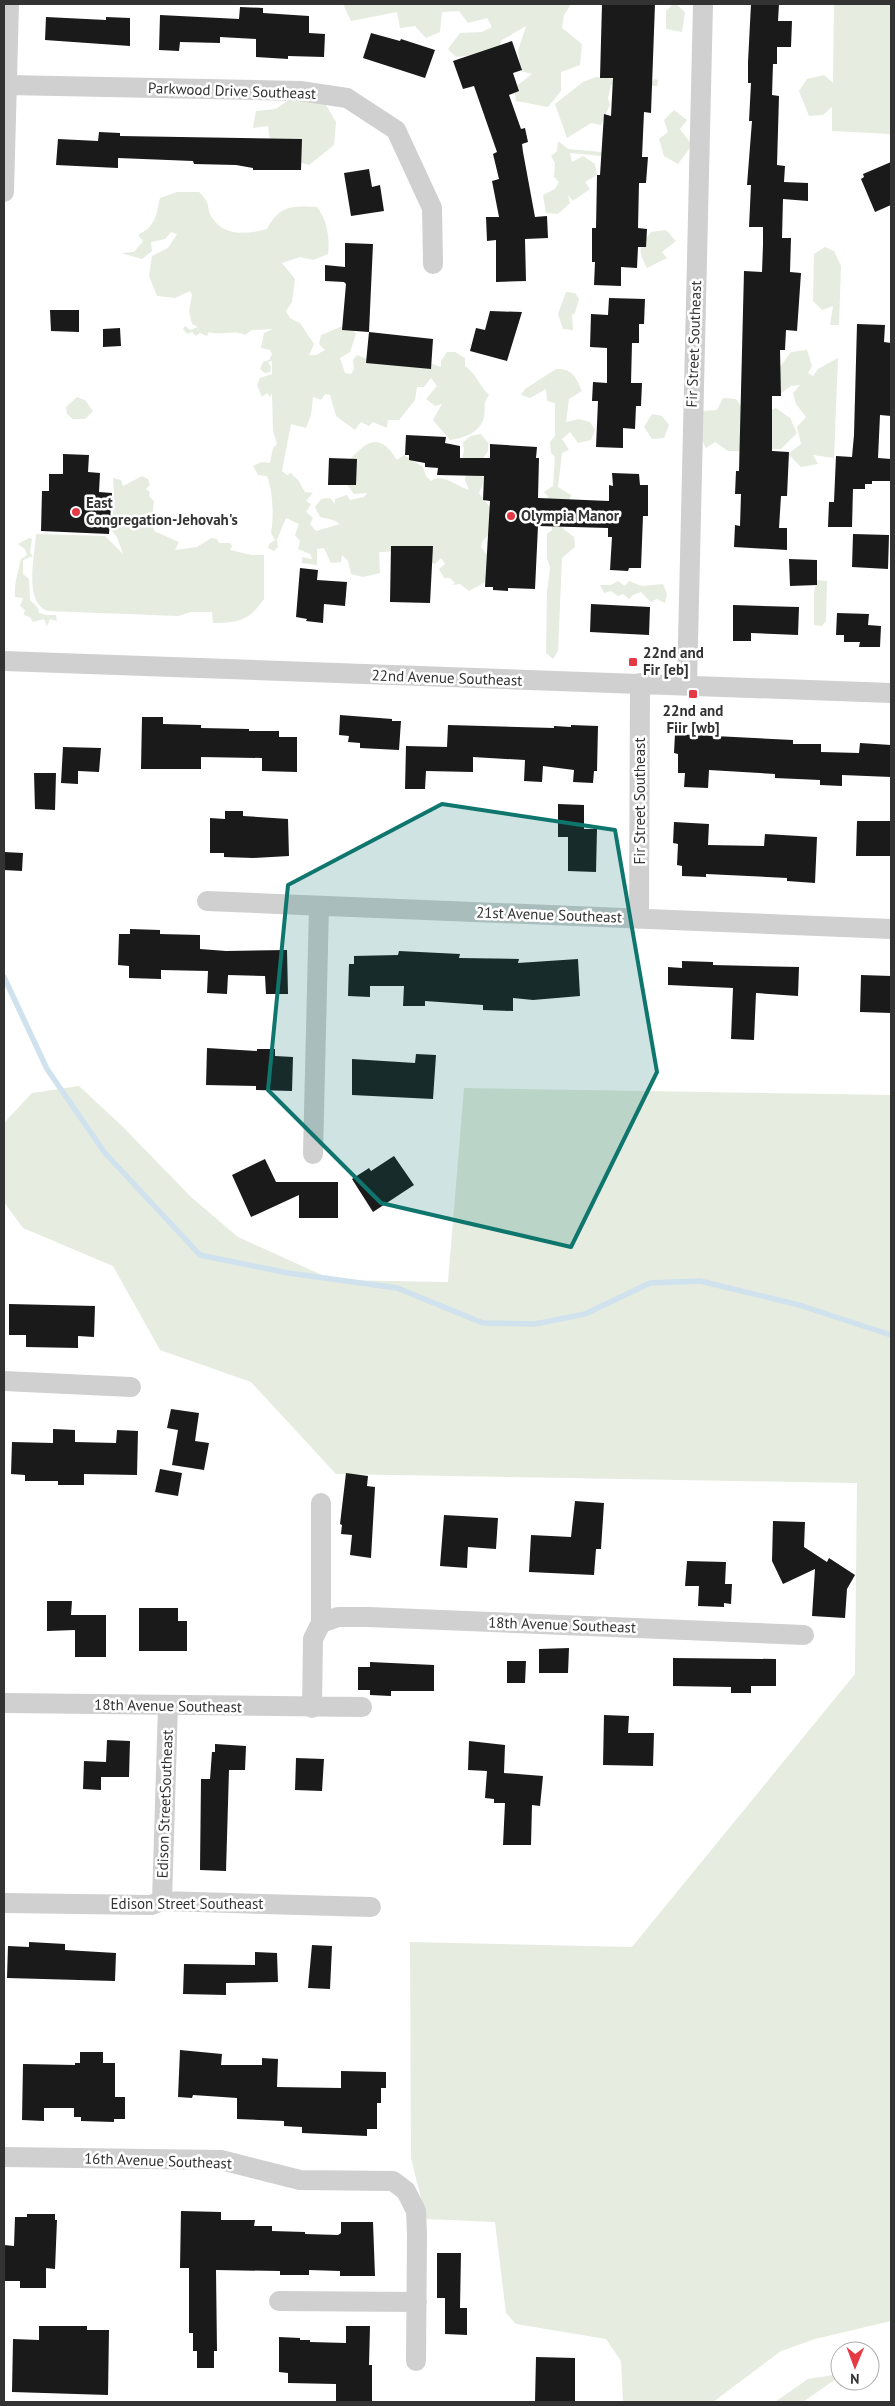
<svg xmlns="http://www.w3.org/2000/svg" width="895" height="2406" font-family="'PT Sans',sans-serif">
	<rect width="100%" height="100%" fill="#fff"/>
	<!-- green -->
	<path fill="#e6ecdf" d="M343 4H571L564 15 562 28 582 44 580 65 561 72V91L548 107 516 101 514 88 532 74 521 71 518 51 526 26 502 40 495 57 482 54 456 57 448 49 460 33 482 32 492 27 487 18 468 23 459 11 442 12 440 32 426 38 415 26 400 28 397 12 351 21Z
		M673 4H676L685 12 682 32 666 29V11Z
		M834 4H891V134L832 131V107L823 115 809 116 799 91 807 79 824 75 833 83Z
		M596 77 651 82 655 79 658 80 657 86 611 85 608 98 610 105 601 125 591 123 567 138 555 104 583 82Z
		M293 97 323 100 336 122 334 145 309 165 289 159 271 148 268 126 253 128 256 111 276 109Z
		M674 110 687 120 680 129 692 145 678 164 664 156 659 139 668 132 664 120Z
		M558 141 568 149 613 153V157L570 153 572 162 583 156 595 164 597 175 585 182 590 189 573 201 568 195 570 203 558 214 546 213 543 195 555 189 559 182 554 177 555 163 551 156 557 151Z
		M177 192H199C213 205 205 209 213 219 225 237 249 234 267 229 280 205 292 206 317 207 327 220 330 237 328 254L313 260 300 257 282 263 295 279 292 302 286 311 290 318 300 323 314 344 309 355H316L325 350 319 344 321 335 345 325 352 328 356 334 350 352 340 358 345 373 351 374 354 369 353 360 357 355 370 360 427 362 441 367V361L447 352H455L465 358V366C477 374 479 386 489 395 482 405 486 406 484 417 481 432 464 438 450 440L433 420 442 404 435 406 426 399 437 386 431 378 424 387H417L415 400 399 420H388L387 428 373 422 369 426 361 422 355 430 336 416 330 395 325 394 321 400 313 397 311 415 306 428 291 424 282 471 287 475 291 473 298 480 305 492 313 493 306 501 311 504 306 512 313 518 310 524 316 531 340 524 333 520 320 517 315 507 321 499 330 498 335 504V499L347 495 350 500 364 497 367 493 354 494 346 483 341 468C361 450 375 424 397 460L404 455 423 467 426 476 431 481C442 472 455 486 469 490L465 480 467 471 461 461 464 451 463 442 471 436 481 434 488 443V451L484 457 483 483 479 493 494 513 491 532 482 542 481 547 489 557 491 579 469 591 460 584 452 585 455 583 450 578H444L439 569 445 564 441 558 435 564 401 551 379 552 380 573 363 577 351 574 348 561 342 555 341 562 331 563 324 548 317 549V565L302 563V557L312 559 310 554 298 549 300 541 295 535 299 524 286 518 277 540 278 547 274 551 268 548 269 544 275 540 271 533C274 516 273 492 267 476L258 475 253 466 262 462 270 463 273 448 277 444 273 431 272 393 270 397 267 393 262 397 257 385 260 378 272 374V361L268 362 271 367 270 372 265 373 260 369 263 362 269 360 272 354 270 350 261 348 264 333 273 329 252 330 245 335C233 329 221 336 209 332L207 336 200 333 196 336 192 332 187 334 183 329 185 326 190 330 198 327 192 324 189 311 192 295 190 291 175 298 157 296 149 276 152 256 168 248 177 234 171 232 165 239 151 242 152 251 142 259 121 253 134 252 143 241 138 235C156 226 156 216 160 198Z
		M666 230 676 241 662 252 667 258 647 268C637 250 639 247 651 232Z
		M825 247 834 251 841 266 839 325H830L833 306 822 310 813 301 814 254Z
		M566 292 575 293 579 299 575 313 572 315 573 330 563 329 558 314Z
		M807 350 812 366 808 373 813 376 818 369 838 358 834 458 813 455 818 464 801 467 788 454 801 444 797 427 806 417 796 404 793 393 800 385 791 386 780 394 774 375 791 352Z
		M556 369C572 368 576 377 582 391L569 399 566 422 579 419 590 422 595 430 591 440 578 443 570 432 562 439 569 450 562 453 558 487 571 495 569 503 561 507V527L574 537 575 547 562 558 558 651 553 659 546 653 547 592 550 568 547 558V534L552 530C552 519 549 509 548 497L544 492 553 486 555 457 551 453 550 442 555 436V403L547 401 546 389 530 398 521 395 525 389Z
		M77 397 85 400 93 411 85 419H73L67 414 66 407Z
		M723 398 736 399 745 412 746 451H728L715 442 706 448 696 429 703 411 717 410Z
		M776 408 790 418 797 433 781 449H764L759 415Z
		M652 414 662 416 669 425 664 438 652 439 644 427Z
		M142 476 148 479 150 485 146 489 150 492 149 496 154 501 152 518 154 531 179 542 175 550 197 547 211 538 217 539 219 543H230L232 546 230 550 252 555H264V599C248 622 238 622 213 623L212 612H191L178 616 48 611C23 602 35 556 36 534L105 536 123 554 117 537 112 531 114 495 113 478 121 480 123 486Z
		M29 538 32 539 30 553 33 556 23 560V574L29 579 30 600 38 608 39 613 46 615H56L57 621 50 619 47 626 44 619 33 622 30 617 24 615 25 610 20 606 23 598 15 597C14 583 18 573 21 559L27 555 25 549 18 544Z
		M817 580 827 581 826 621 822 626 814 625V592Z
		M618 581 625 586 629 581 642 586 663 584 667 594 665 603 657 599 651 602 641 592 633 595 629 599 623 594 618 596 611 591 604 593 600 585H611Z
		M79 1086 123 1127 191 1197 238 1237 333 1280 448 1282 464 1088 891 1095V2321L815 2339 781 2351 713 2402H623L621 2361 606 2339 516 2324 506 2313 495 2222 426 2219 411 2158 410 1942 632 1947 855 1674 857 1483 336 1474 251 1382 160 1350 113 1266 23 1228 4 1202V1123L32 1093Z
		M840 2374V2376L803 2402H775L808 2379Z"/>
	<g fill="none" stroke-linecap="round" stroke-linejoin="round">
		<!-- stream -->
		<path stroke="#cfe2ee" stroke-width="5.5" d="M4 977 47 1069 105 1153 200 1255 288 1273 397 1288 483 1323 535 1324 585 1314 650 1283 700 1281 799 1305 891 1335"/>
	</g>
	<!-- building -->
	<path fill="#1a1a1a" d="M602 4H655L651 113 644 112 642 157H648L646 183H639L638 228 647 229 646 247H638L637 268 621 267V286L594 285 595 262H592V228H596L597 175H600L604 114 611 116 613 78H600Z
		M751 4H779L778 21H792L791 47H777V64H773L772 95 779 96 777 165 785 166 784 182 808 183V201L783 199 782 238H791L790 272 801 273 797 331 786 330 785 350H780L781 396H772V451L789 452 787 496H781L779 528H787V550L734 547 735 525 740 526 741 494H735L736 471H739L744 271 762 272 763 245V227H749L751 185H747L752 121H749L751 83H748V62Z
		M240 7 263 8V13L309 16V33L325 34 324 57 288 56V59L256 57V39L220 37V43L180 42 179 51 159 50 160 15 239 19Z
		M46 17 106 20V17L130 18V46L45 40Z
		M371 33 400 41 401 39 435 50 425 78 363 58Z
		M512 41 522 70 513 73 519 91 509 95 521 129 525 128 528 142 522 144 523 152 535 217 547 216 548 238 525 239 526 281 496 282V240L487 241 486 217H499L492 181 499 179 493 154 497 152 474 86 463 89 453 61Z
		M99 132 120 133V136L302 139 301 170H253V168L236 165 194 164 193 161 118 158V168L56 165 58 139 98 141Z
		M891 162V205L875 212 861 179 864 177 863 174Z
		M369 169 372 187 380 185 384 211 351 216 344 173Z
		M345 243 373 244 369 332 433 339 431 369 366 363 369 332 342 330 346 284 344 282 325 281V265L345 267Z
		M609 298 645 299 644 324H639V343H632L631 383H642L641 406H636L635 429 623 428V448L596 447 598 401H592L593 382 607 383V348L590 347 591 314 608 315Z
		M50 310H79V332L51 331Z
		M490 311 522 312 507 361 470 351 476 328 485 330Z
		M857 324 885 325 884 342 891 343V416L880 415 878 458 891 459 890 481H872V484H865V489H853L852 527H828L829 502H834L836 456 852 457 854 435Z
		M120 328 121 346 103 347V329Z
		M406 435 446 437 445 443 460 446V458H490V444L537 447 536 458H539L538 498 609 501V485L613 486 612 473 639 474 640 485H648V516H643L641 568H629L628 571 610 570 612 537H608V528L538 526 535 589 508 588V591L493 590V587H485L490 501 483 500 484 476 437 475 438 468 425 467V463L409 460V455H405Z
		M63 454 89 455 88 472 100 473 99 492 112 493 109 534 41 531 42 491H49V474H63Z
		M329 458 357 459 356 485H328Z
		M853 534 889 535 888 569 852 567Z
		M391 546H433L430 603 390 602Z
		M789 559 817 560V585L790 586Z
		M300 568 318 570 317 580 347 582 345 606 324 604 323 623 306 621 307 619 296 617Z
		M591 604 650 607 649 635 590 632Z
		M733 605 799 607 798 635 751 633V641H733Z
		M837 613 869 614 868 625 881 626 880 647H859L860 642H844V635H836Z
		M340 715 392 719V721H401L399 750 360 748V743L348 742 349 736 339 735Z
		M142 717H163V724L201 725V728L249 729V731H279V737H297V772L262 771V758L201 757V769H141Z
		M448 725 554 728V726L571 727V725L598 726 597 771H594L593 783 573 782 574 770 543 766 542 782 524 781 525 760 473 757V772L426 771 425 789H405L406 746 447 747Z
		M675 734 793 740V744H821V752L859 753 860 743 891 745V777L842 775V786L820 785V780L775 778V774L709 770 708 788 684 787 685 773H678V754L674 753Z
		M63 747 101 748 99 772 78 771V784L61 783Z
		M34 773H56L55 810 35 809Z
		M558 804 584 805V829H597L596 872 568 871V837H558Z
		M225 811H243V816L288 819 289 856 253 858 224 857V853H210V818L225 819Z
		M857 821H891V856H856Z
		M674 822 709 824 708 845 764 846 765 834 817 837 815 883 787 881V878L706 874V877L682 876V866L677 865 678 844 673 843Z
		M4 852 23 853 22 871 4 870Z
		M130 929 160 930V934L200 935V949L226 951 287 950 288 994H266L265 976 228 975 227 994 207 993 208 971 161 970V979L129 978V966L118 965 119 934H130Z
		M399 951 460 954 459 958 519 959 518 963 578 959 580 996 533 1000 513 998V1011L483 1010V1005L425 1001V1006H403L404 986H370V997L348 996 349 964H354V956L398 955Z
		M682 961 713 962V965L799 967 798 996 756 993 754 1040 731 1039 733 988 668 985V967L682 968Z
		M861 975 891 976V1013L860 1012Z
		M207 1048 257 1051V1049H275V1056L293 1057 292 1091 256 1090V1086L206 1085Z
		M416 1054 436 1055 433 1099 352 1095V1059L415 1063Z
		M394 1156 414 1185 373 1212 352 1179 369 1168 371 1171Z
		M265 1159 276 1182H338V1218H299V1195L251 1217 232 1175Z
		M9 1304 95 1306 94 1337 78 1336V1348L26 1347V1335H9Z
		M171 1409 199 1413 195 1441 209 1443 204 1470 172 1465 178 1430 167 1428Z
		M53 1429 75 1430V1442L116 1443 117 1430 138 1431 137 1475 84 1474V1485H58V1481H25V1475L11 1474 12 1442 53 1443Z
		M160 1469 182 1473 178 1496 155 1492Z
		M346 1473 368 1476 367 1486 375 1487 371 1558 350 1555 352 1535 341 1534 342 1525 340 1524Z
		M575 1501 604 1503 601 1549H596L594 1575 529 1572 531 1535 571 1537Z
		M444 1515 498 1518 496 1549 468 1547 467 1568 440 1566Z
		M773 1521 805 1522 804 1547 827 1562 829 1558 855 1575 847 1589 845 1618 812 1616 815 1569 783 1584 772 1561Z
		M687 1561 726 1562 725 1584H732L731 1604 724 1603V1607L698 1606 699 1586H685Z
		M47 1601H72L71 1615H106V1657H75V1630L47 1631Z
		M139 1608H178V1621H187V1651H139Z
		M569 1648 568 1673H539V1649Z
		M673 1658 776 1659V1686H751V1693H731V1687L673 1686Z
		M507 1661H526L525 1683H507Z
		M370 1662 434 1665V1691H391V1696L370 1695V1690H358V1667H370Z
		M604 1715 629 1716 628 1733H654L653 1766 603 1765Z
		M107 1740 130 1741 129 1777H101V1790L83 1789 84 1761 106 1762Z
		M469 1741 505 1745 504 1773 543 1776 540 1806 532 1805 531 1845H503L505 1803H494V1799L485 1798 487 1771 468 1770Z
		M215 1744 246 1746 245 1770H229L226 1871 200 1870 201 1779H210L212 1752H215Z
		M296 1758 324 1759 322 1791 295 1790Z
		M29 1942 65 1944V1950L116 1953 115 1981 7 1978 8 1946 29 1947Z
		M312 1945 332 1946 330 1989 308 1988Z
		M255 1952 277 1953 278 1982 226 1983V1995L183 1994 184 1964 255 1965Z
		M180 2050 222 2054 221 2065H262V2058L278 2059 277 2087 341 2088V2071L386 2072V2088H381V2103H377V2129H367V2136L302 2133V2127L284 2126V2121L237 2119V2098L193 2095 192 2098 178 2097Z
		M80 2052H103V2063H115V2097H125V2119H114V2122L81 2121V2117H74V2108H44V2121L22 2120 23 2064 75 2065V2063H80Z
		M181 2211 221 2212V2220H255L254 2226H272V2231L305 2232V2234L338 2235 341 2233V2222H373L375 2276H340V2271L309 2270V2275H280V2271L216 2270 217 2351H214V2368H197V2351H193V2333H189V2268H180Z
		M27 2214H55V2220H57L55 2269 46 2268V2288H20V2281H4V2245L14 2246 15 2217H27Z
		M437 2253H461L460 2308H467V2335L445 2334V2298H437Z
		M39 2326H87V2330H109L108 2395 12 2392 13 2339 39 2340Z
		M346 2326H370L369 2365H372V2402H336V2384L288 2383V2373L279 2372V2337L300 2338V2340H310V2342L346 2343Z
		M536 2357 575 2358V2402H535Z"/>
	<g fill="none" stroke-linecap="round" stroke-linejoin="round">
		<!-- minor -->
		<path stroke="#d0d0d0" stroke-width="20" d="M7 85 300 91 347 98 396 130 432 208 433 264
			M4 192 9 4
			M4 661 891 693
			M687 685 703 4
			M207 901 891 929
			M639 919 640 683
			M313 1154 319 906
			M4 1381 131 1387
			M321 1623 338 1617H368L804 1635
			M4 1703 362 1707
			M312 1708 313 1639 321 1623V1503
			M162 1901 168 1706
			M4 1903 151 1905 162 1901 371 1907
			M4 2157 221 2160 300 2180 393 2181 406 2191 416 2211 417 2234 416 2361
			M279 2301 417 2302"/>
	</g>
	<!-- marked area -->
	<path fill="#0f766e" fill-opacity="0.2" stroke="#0f766e" stroke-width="4" stroke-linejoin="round" d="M442 804 615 830 657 1072 571 1247 381 1203 268 1090 288 885Z"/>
	<!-- markers -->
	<g fill="#e63946" stroke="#fff" stroke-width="2">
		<circle cx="76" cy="512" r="5"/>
		<circle cx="511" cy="516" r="5"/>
		<rect x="628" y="657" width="10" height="10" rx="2.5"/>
		<rect x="688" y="689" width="10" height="10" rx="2.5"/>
	</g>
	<g text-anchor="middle" stroke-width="5" stroke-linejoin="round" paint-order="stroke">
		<!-- street labels -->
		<g font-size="15" fill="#333" stroke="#fff">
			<text transform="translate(232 91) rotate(2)" y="5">Parkwood Drive Southeast</text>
			<text transform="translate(694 344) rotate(-88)" y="5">Fir Street Southeast</text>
			<text transform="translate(447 678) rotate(2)" y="5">22nd Avenue Southeast</text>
			<text transform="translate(640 801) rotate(-90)" y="5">Fir Street Southeast</text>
			<text transform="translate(549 915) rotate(2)" y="5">21st Avenue Southeast</text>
			<text transform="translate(562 1625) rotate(2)" y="5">18th Avenue Southeast</text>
			<text transform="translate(168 1706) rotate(1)" y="5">18th Avenue Southeast</text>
			<text transform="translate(165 1804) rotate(-88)" y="5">Edison StreetSoutheast</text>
			<text x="187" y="1909">Edison Street Southeast</text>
			<text transform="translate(158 2161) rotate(2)" y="5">16th Avenue Southeast</text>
		</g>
		<!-- poi labels -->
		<g font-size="15" font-weight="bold" fill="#333" stroke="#fff" text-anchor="start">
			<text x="86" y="508">East<tspan x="86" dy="17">Congregation-Jehovah's</tspan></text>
			<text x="521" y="521">Olympia Manor</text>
			<text x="643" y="658">22nd and<tspan x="643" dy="17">Fir [eb]</tspan></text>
			<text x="693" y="716" text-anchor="middle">22nd and<tspan x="693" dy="17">Fiir [wb]</tspan></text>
		</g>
	</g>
	<!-- border -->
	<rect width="895" height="2406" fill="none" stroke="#333333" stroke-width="10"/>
	<!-- north arrow -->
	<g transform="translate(855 2366) rotate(181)"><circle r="24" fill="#ffffff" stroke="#adadad"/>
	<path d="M0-4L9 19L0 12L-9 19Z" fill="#e63946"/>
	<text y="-8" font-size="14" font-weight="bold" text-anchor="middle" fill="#333333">N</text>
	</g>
</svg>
